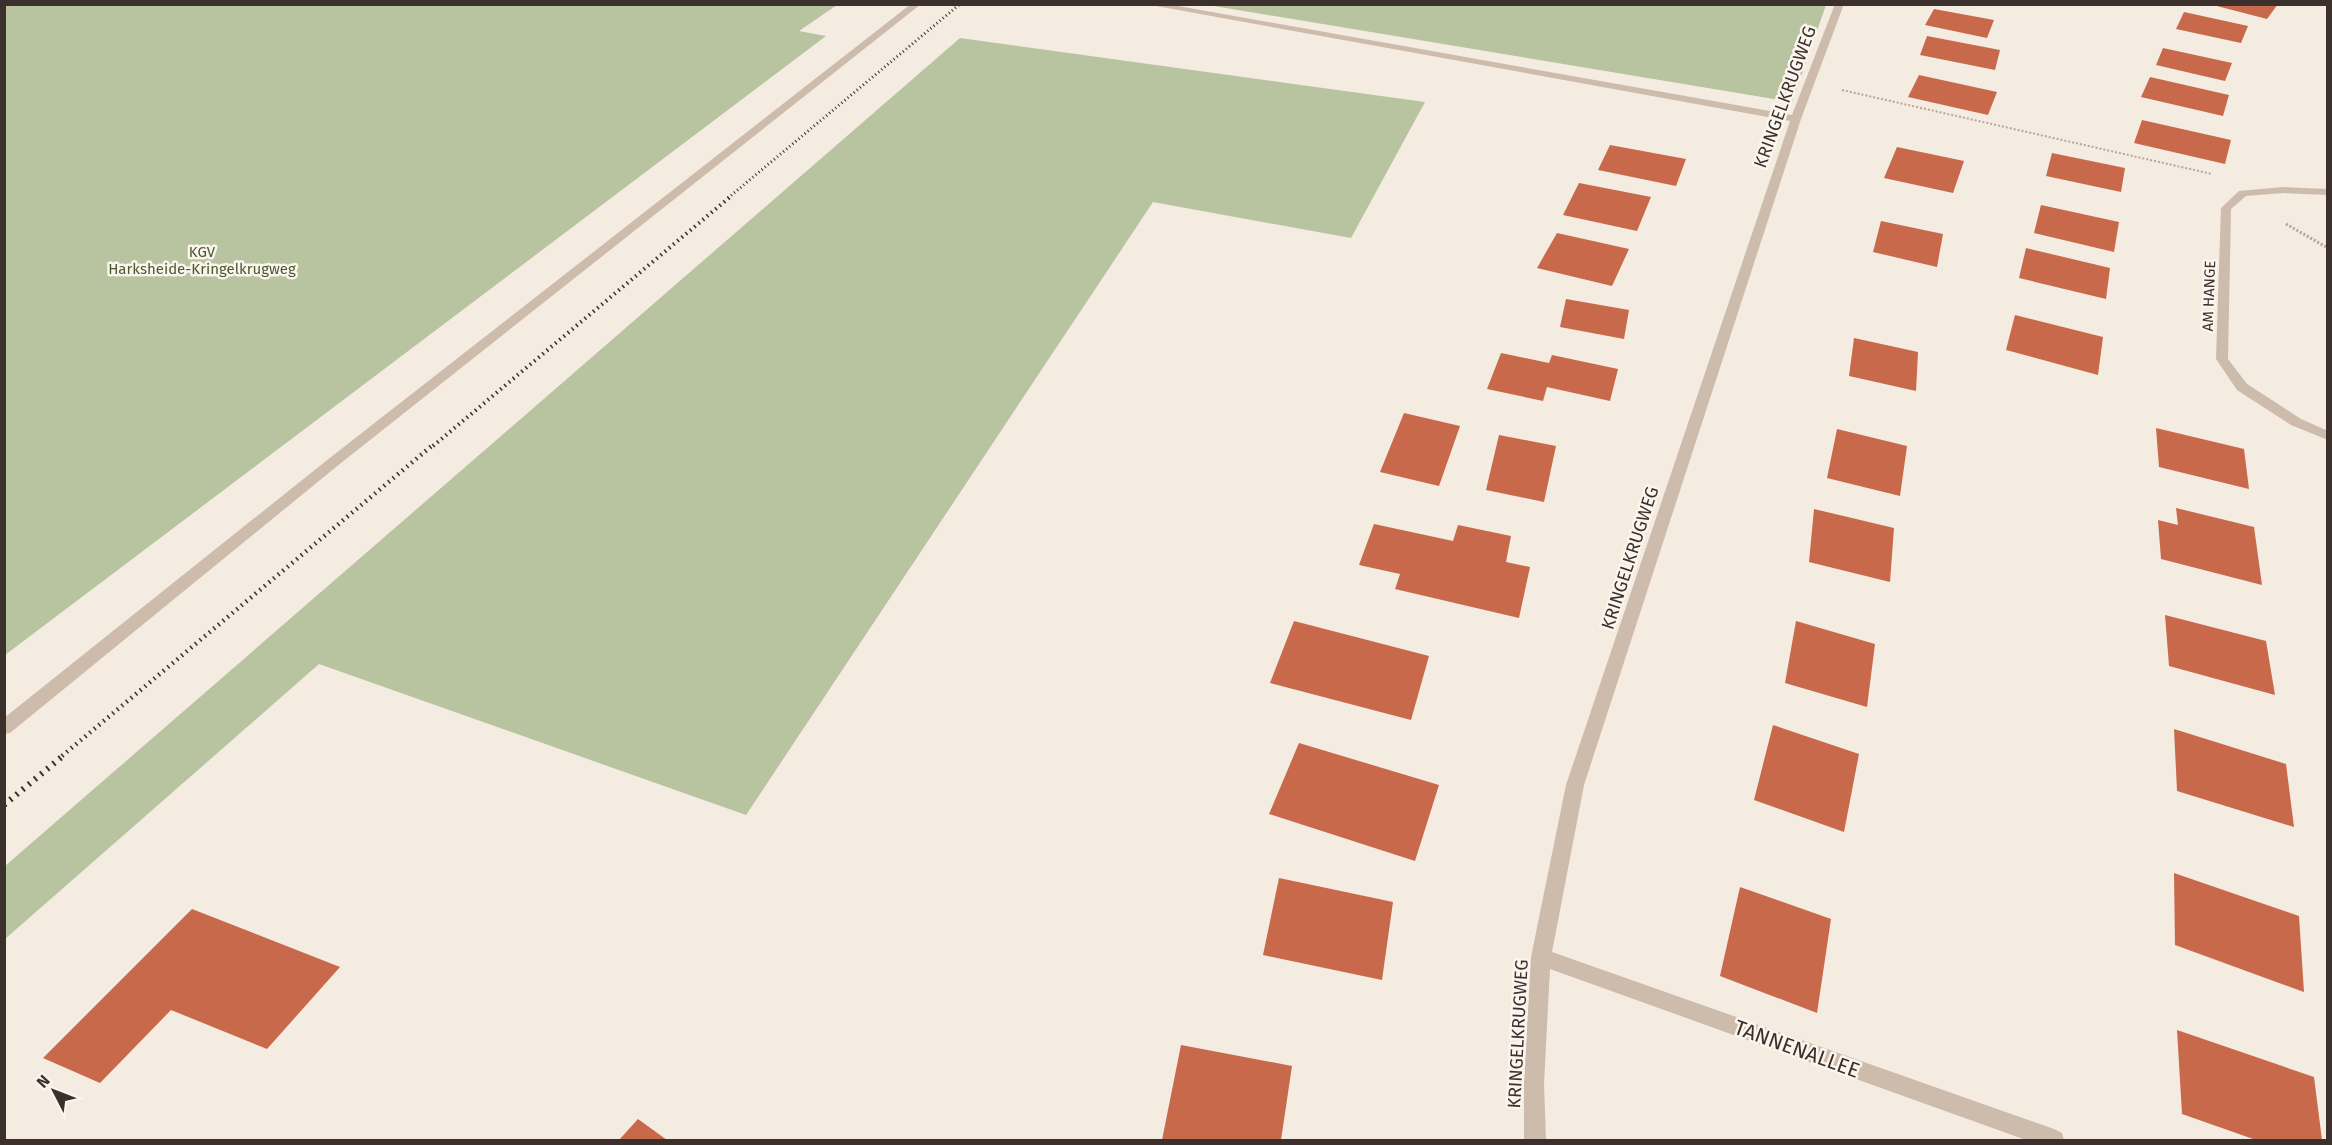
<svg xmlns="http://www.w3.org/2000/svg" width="2332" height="1145" font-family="'Fira Sans',sans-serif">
	<rect width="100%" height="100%" fill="#f4ebe1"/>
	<!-- green -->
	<path fill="#b8c4a0" d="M5 4H837V5L799 31 826 36 5 655Z
		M1208 5H1826L1792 102Z
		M960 38 1425 102 1351 238 1153 202 746 815 319 664 5 939V866Z"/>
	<!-- building -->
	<path fill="#c8694b" d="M2209 4H2278L2267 19Z
		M1934 9 1994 20 1987 38 1925 25Z
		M2184 12 2248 26 2241 43 2176 29Z
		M1927 36 2000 50 1995 70 1920 55Z
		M2163 48 2232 63 2225 81 2156 65Z
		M1919 75 1997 92 1988 115 1908 97Z
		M2150 77 2229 95 2223 116 2141 97Z
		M2142 120 2231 140 2225 164 2134 143Z
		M1610 145 1686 159 1676 186 1598 170Z
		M1897 147 1964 161 1953 193 1884 178Z
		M2052 153 2125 168 2121 192 2046 176Z
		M1579 183 1651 197 1637 231 1563 215Z
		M2041 205 2119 222 2114 252 2034 233Z
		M1881 221 1943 234 1937 267 1873 252Z
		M1557 233 1629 249 1612 286 1537 268Z
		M2026 248 2110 268 2106 299 2019 278Z
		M1566 299 1629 310 1624 339 1560 327Z
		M2015 315 2103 337 2098 375 2006 350Z
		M1854 338 1918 352 1916 391 1849 376Z
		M1501 353 1549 363 1552 355 1618 369 1610 401 1547 387 1543 401 1487 389Z
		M1404 413 1460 426 1439 486 1380 472Z
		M2156 428 2244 449 2249 489 2159 467Z
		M1837 429 1907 446 1900 496 1827 478Z
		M1499 435 1556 446 1544 502 1486 490Z
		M2176 508 2254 527 2262 585 2161 559 2158 520 2178 525Z
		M1814 509 1894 528 1890 582 1809 562Z
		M1374 524 1453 541 1458 525 1511 536 1506 562 1530 567 1519 618 1395 589 1400 574 1359 565Z
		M2165 615 2266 641 2275 695 2169 666Z
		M1294 621 1429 656 1411 720 1270 683Z
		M1796 621 1875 644 1867 707 1785 683Z
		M1773 725 1859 754 1844 832 1754 800Z
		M2174 729 2286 764 2294 827 2177 791Z
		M1299 743 1439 785 1415 861 1269 814Z
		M2174 873 2299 916 2304 992 2175 945Z
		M1279 878 1393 902 1382 980 1263 955Z
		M1740 887 1831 919 1817 1013 1720 976Z
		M192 909 340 967 267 1049 171 1010 100 1083 43 1058Z
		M2177 1030 2314 1077 2322 1140H2256L2182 1114Z
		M1181 1045 1292 1066 1281 1140H1162Z
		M638 1119 667 1140H619Z"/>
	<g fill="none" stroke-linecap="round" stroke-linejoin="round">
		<!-- path-far1 -->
		<path stroke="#b9a596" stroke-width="2" stroke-dasharray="2 2" stroke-linecap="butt" d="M1842 90 2212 174"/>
		<!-- path -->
		<path stroke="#b9a596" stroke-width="3" stroke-dasharray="2 2" stroke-linecap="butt" d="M2286 224 2328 248"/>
		<!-- minor -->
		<path fill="#cdbbac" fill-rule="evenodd" d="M911 4H921L341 463 10 733 4 734V718L331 457Z
			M1145 4H1167L1792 115 1835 4H1844L1801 119 1584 785 1552 952 2054 1129 2062 1133 2064 1140H2026L1550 969 1544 1084 1546 1140H1524V1084L1531 957 1566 785 1790 121Z
			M2283 187 2328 189V195L2283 193 2246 196 2231 209 2228 359 2247 384 2301 419 2328 431V440L2291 425 2237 390 2216 359 2221 208 2239 191Z"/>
		<!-- rail-far3 -->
		<path stroke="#3b302b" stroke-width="3" stroke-dasharray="1 3" stroke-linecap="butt" d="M728 198 960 4"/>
		<!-- rail-far2 -->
		<path stroke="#3b302b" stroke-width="4" stroke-dasharray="1.5 4" stroke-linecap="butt" d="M433 446 730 197"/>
		<!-- rail-far1 -->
		<path stroke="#3b302b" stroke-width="4.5" stroke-dasharray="1.5 4.5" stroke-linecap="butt" d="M62 756 434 444"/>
		<!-- rail -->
		<path stroke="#3b302b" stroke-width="6" stroke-dasharray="2 6" stroke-linecap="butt" d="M4 805 64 755"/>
	</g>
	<g text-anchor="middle" stroke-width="5" stroke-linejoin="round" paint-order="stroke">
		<!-- far-park labels -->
		<g font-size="15" fill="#4a5a2e" stroke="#fbf5ee">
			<text x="202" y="257">KGV<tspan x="202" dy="17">Harksheide-Kringelkrugweg</tspan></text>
		</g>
		<!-- far-street labels -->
		<g font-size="15" fill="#3b302b" stroke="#fbf5ee">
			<text transform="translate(2209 296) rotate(-88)" y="5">AM HANGE</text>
		</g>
		<!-- street labels -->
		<g font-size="18" fill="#3b302b" stroke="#fbf5ee">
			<text transform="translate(1785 97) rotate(-70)" y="6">KRINGELKRUGWEG</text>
			<text transform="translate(1630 558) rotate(-72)" y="6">KRINGELKRUGWEG</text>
			<text transform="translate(1518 1034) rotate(-87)" y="6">KRINGELKRUGWEG</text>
		</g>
		<!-- near-street labels -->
		<g font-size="21" fill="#3b302b" stroke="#fbf5ee">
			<text transform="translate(1797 1049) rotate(20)" y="7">TANNENALLEE</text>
		</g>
	</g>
	<!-- border -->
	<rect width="2332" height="1145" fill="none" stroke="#3b302b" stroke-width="12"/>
	<!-- north arrow -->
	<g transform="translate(54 1091) rotate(312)" stroke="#fbf5ee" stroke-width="4.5" paint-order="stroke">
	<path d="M0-4.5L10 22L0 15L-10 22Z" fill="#3b302b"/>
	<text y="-9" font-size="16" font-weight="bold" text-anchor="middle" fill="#3b302b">N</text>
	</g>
</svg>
